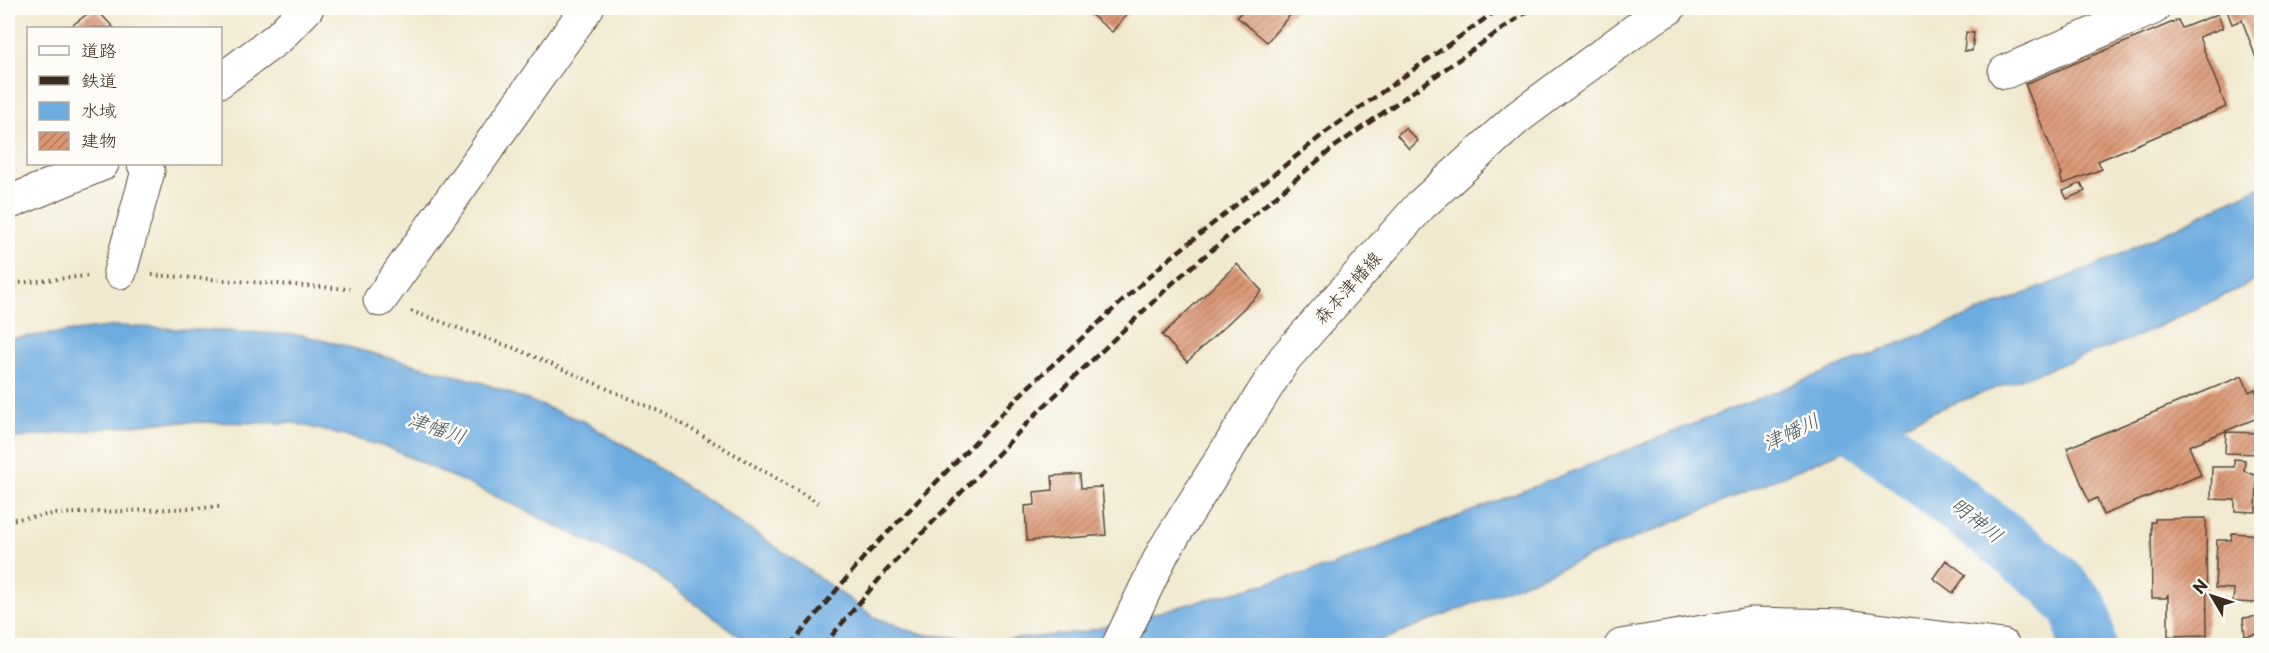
<svg xmlns="http://www.w3.org/2000/svg" width="2269" height="653" font-family="'Playpen Sans','Klee One',sans-serif">
	<defs>
		<pattern id="building-hatch" width="6" height="6" patternUnits="userSpaceOnUse" patternTransform="scale(1.5)"><rect width="6" height="6" fill="#da9673"/><path d="M-1 1l2-2M0 6l6-6M5 7l2-2" fill="none" stroke="#b27b5e"/></pattern>
	</defs>
	<rect width="100%" height="100%" fill="#fdfcf7"/>
	<filter id="ink" filterUnits="userSpaceOnUse"><feTurbulence type="fractalNoise" baseFrequency=".0167" numOctaves="2"/><feDisplacementMap in="SourceGraphic" scale="12" xChannelSelector="R" yChannelSelector="G"/><feConvolveMatrix kernelMatrix="1 2 1 2 8 2 1 2 1" color-interpolation-filters="sRGB"/></filter>
	<filter id="wash" filterUnits="userSpaceOnUse"><feTurbulence type="fractalNoise" baseFrequency=".008" numOctaves="4" result="noise"/><feDisplacementMap in="SourceGraphic" scale="24" xChannelSelector="R" yChannelSelector="G"/><feGaussianBlur stdDeviation="1.35" result="paint"/><feColorMatrix in="noise" values="0 0 0 0 0 0 0 0 0 0 0 0 0 0 0 0 0 1.4 0 .05"/><feComposite in="paint" operator="in"/></filter>
	<g filter="url(#wash)">
		<rect width="100%" height="100%" fill="#f1e9cf"/>
		<!-- water -->
		<path fill="#6dace0" stroke="#546b7f" stroke-width="1.5" d="M2261 186V278L2136 337 1947 406 1682 519 1371 645H751L655 574 506 501 387 447 295 423 160 422 8 439V339L117 326 303 335 480 382 585 422 639 455 776 547 874 617 919 634 997 641 1084 632 1332 566 2098 265Z"/>
		<g fill="none" stroke-linecap="round" stroke-linejoin="round">
			<!-- river -->
			<path stroke="#6dace0" stroke-width="58" d="M1840 412 2055 581 2081 611 2087 646"/>
		</g>
		<g id="blocks">
			<!-- building -->
			<path fill="url(#building-hatch)" d="M95 8 114 28H69Z
				M1083 8H1132L1112 32Z
				M1245 8H1296L1267 42 1237 17Z
				M2226 8H2262V74L2242 20 2232 24Z
				M2218 14 2223 28 2199 37 2226 107 2098 161 2102 169 2063 184 2060 176 2062 175 2025 84 2178 20 2182 28Z
				M1966 32 1974 33 1972 51H1964Z
				M1405 128 1418 141 1409 149 1397 135Z
				M2081 183 2085 191 2067 199 2063 191Z
				M1237 264 1262 291 1187 362 1162 335Z
				M2242 376 2249 392 2255 389 2262 406V416L2189 446 2201 475 2103 515 2097 498 2089 502 2067 448Z
				M2226 432 2262 433V454L2225 453Z
				M2234 459 2245 460 2244 471 2257 476 2256 512 2235 511V500L2211 499 2212 467H2234Z
				M1080 474 1081 488 1102 487 1106 535 1027 541 1025 506 1035 505 1034 492 1053 490 1052 476Z
				M2206 518 2207 635 2168 636V594L2166 598H2152L2151 522H2155V519Z
				M2232 533 2262 535V582H2259L2258 603 2233 602 2234 589 2215 588 2217 540H2231Z
				M1946 560 1966 575 1953 593 1933 578Z
				M2262 616V633L2245 636 2243 618Z"/>
		</g>
	</g>
	<g filter="url(#ink)">
		<use href="#blocks" fill-opacity="0" stroke="#564739" stroke-width="1.5"/>
		<g fill="none" stroke-linecap="round" stroke-linejoin="round">
			<!-- minor casing -->
			<g stroke="#564739" stroke-width="35">
				<path id="minor" d="M2005 72 2153 8
					M120 272 148 171 144 164
					M380 300 587 8"/>
			</g>
			<!-- major casing -->
			<g stroke="#564739" stroke-width="35">
				<path id="major" d="M220 81 278 38 307 8
					M8 203 102 164
					M1118 646 1163 552 1285 358 1420 206 1517 118 1645 23 1669 8
					M1621 646 1750 624 1846 626 2003 646"/>
			</g>
			<!-- path -->
			<path stroke="#564739" stroke-width="4" stroke-dasharray="1.5 4.5" stroke-linecap="butt" d="M152 275 350 289
				M8 284 87 276
				M411 311 519 350 665 414 819 503
				M8 520 54 514 220 507"/>
			<!-- minor -->
			<use href="#minor" stroke="#fff" stroke-width="33"/>
			<!-- major -->
			<use href="#major" stroke="#fff" stroke-width="33"/>
			<!-- rail -->
			<path stroke="#3b2a1e" stroke-width="4.5" stroke-dasharray="9 4.5" stroke-linecap="butt" d="M790 646 865 556 1025 390 1163 264 1326 132 1500 8
				M823 646 886 571 1040 410 1176 280 1333 148 1532 8"/>
		</g>
	</g>
	<g text-anchor="middle" stroke-width="5" stroke-linejoin="round" paint-order="stroke">
		<!-- street labels -->
		<g font-size="18" fill="#3b2a1e" stroke="#fdfcf7">
			<text transform="translate(1348 288) rotate(-48)" y="6">森本津幡線</text>
		</g>
		<!-- water labels -->
		<g font-size="20" font-style="italic" fill="#4c5862" stroke="#fdfcf7">
			<text transform="translate(437 428) rotate(19)" y="7">津幡川</text>
			<text transform="translate(1791 432) rotate(-25)" y="7">津幡川</text>
			<text transform="translate(1977 520) rotate(38)" y="7">明神川</text>
		</g>
	</g>
	<!-- margin -->
	<rect width="2269" height="653" fill="none" stroke="#fdfcf7" stroke-width="30"/>
	<!-- legend -->
	<rect x="27" y="27" width="195" height="138" fill="#fdfcf7" stroke="#afa8a0" stroke-width="1.5"/>
	<rect x="39" y="46" width="30" height="9" fill="#ffffff" stroke="#afa8a0" stroke-width="1.5"/>
	<text x="81" y="57" font-size="18" fill="#3b2a1e">道路</text>
	<rect x="39" y="76" width="30" height="9" fill="#3b2a1e" stroke="#afa8a0" stroke-width="1.5"/>
	<text x="81" y="87" font-size="18" fill="#3b2a1e">鉄道</text>
	<rect x="39" y="102" width="30" height="18" fill="#6dace0" stroke="#afa8a0" stroke-width="1.5"/>
	<text x="81" y="117" font-size="18" fill="#3b2a1e">水域</text>
	<rect x="39" y="132" width="30" height="18" fill="url(#building-hatch)" stroke="#afa8a0" stroke-width="1.5"/>
	<text x="81" y="147" font-size="18" fill="#3b2a1e">建物</text>
	<!-- north arrow -->
	<g transform="translate(2212 596) rotate(309)" stroke="#fdfcf7" stroke-width="4.5" paint-order="stroke">
	<path d="M0-4.5L10 22L0 15L-10 22Z" fill="#3b2a1e"/>
	<text y="-9" font-size="16" font-weight="bold" text-anchor="middle" fill="#3b2a1e">N</text>
	</g>
</svg>
